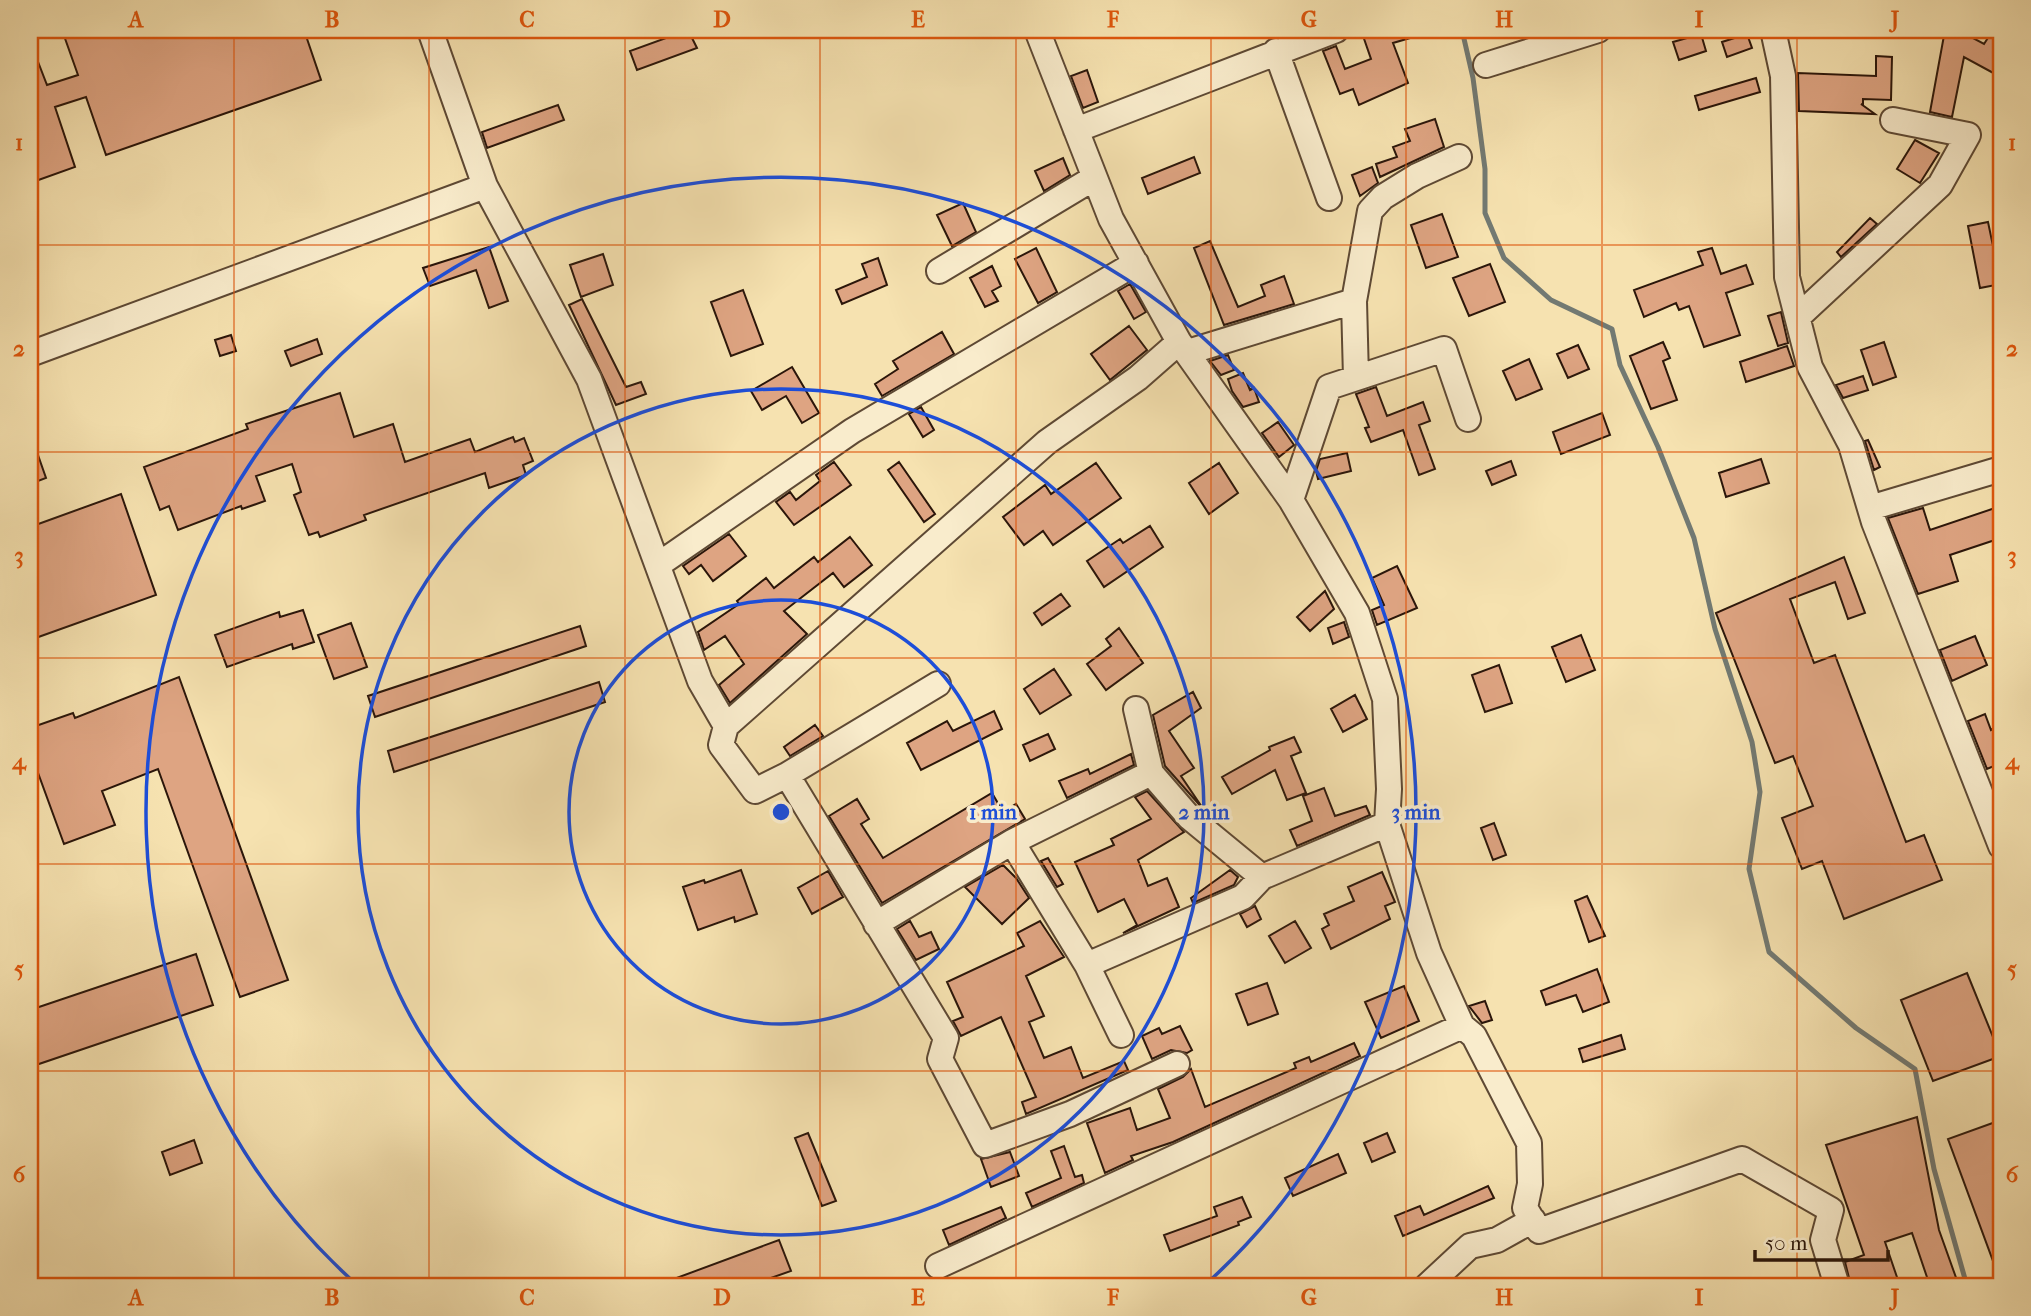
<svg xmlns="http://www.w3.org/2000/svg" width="2031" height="1316" font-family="'IM FELL French Canon',serif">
	<rect width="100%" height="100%" fill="#f6e2b0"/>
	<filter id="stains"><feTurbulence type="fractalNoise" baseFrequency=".00286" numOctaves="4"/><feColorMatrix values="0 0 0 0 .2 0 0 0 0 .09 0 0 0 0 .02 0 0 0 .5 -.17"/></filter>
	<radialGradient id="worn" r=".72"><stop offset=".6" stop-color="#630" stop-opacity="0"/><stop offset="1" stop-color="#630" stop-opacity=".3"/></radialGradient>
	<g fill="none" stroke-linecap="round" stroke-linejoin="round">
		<!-- stream -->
		<path stroke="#727972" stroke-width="5" d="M1462 30 1473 78 1485 169V213L1504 258 1551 300 1612 329 1620 365 1658 447 1694 538 1715 629 1752 742 1760 792 1749 869 1769 952 1856 1028 1915 1069 1934 1169 1967 1286"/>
	</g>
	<!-- building -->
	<path fill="#dea482" stroke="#2b160a" stroke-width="2" d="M62 30H304L321 80 106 155 86 97 55 107 75 167 30 183V41L47 85 78 75Z
		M688 30 697 48 637 70 630 51Z
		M1361 30H1426L1427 33 1393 43 1408 83 1359 105 1353 89 1340 94 1323 51 1336 46 1345 69 1371 59Z
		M1945 30H1958L1984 44 1993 30H2001V66L1997 75 1964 57 1952 117 1930 112Z
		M1701 34 1706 51 1679 60 1673 42Z
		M1747 34 1752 48 1727 57 1722 42Z
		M1876 56 1892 57 1891 100 1863 99V105L1861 104 1875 114 1799 111 1798 73 1876 76Z
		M1087 70 1098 102 1083 108 1071 76Z
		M1756 78 1760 92 1699 110 1695 96Z
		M558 105 564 120 487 148 482 132Z
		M1435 119 1444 147 1380 177 1376 164 1397 157 1393 147 1410 141 1405 129Z
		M1915 140 1939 153 1920 183 1897 169Z
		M1194 157 1200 173 1148 194 1142 178Z
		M1063 158 1070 175 1044 191 1035 171Z
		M1372 167 1378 183 1360 196 1352 175Z
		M963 203 976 232 952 246 937 215Z
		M1442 214 1458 257 1426 268 1411 225Z
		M1870 218 1877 224 1841 257 1837 252Z
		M1988 222 1997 265 2001 264V284L1980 288 1968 226Z
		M1210 241 1238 307 1265 296 1261 285 1284 276 1294 304 1224 325 1194 248Z
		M489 247 508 301 489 308 476 270 430 286 423 268Z
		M1036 248 1057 292 1038 303 1015 259Z
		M1712 248 1721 274 1746 265 1753 284 1726 293 1740 335 1704 347 1689 306 1679 310 1676 303 1644 317 1634 290 1703 265 1698 252Z
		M603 254 613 285 581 297 570 265Z
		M878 258 887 285 842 304 836 290 867 277 862 264Z
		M1490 264 1505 302 1469 316 1453 278Z
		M992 266 1001 286 992 291 998 301 985 307 970 278Z
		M1130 284 1146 312 1134 319 1118 291Z
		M743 290 763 344 731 356 711 302Z
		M582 299 626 387 641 382 646 394 616 405 569 305Z
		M1781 312 1788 343 1778 346 1768 316Z
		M1129 326 1147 350 1110 380 1091 354Z
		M942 332 954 354 882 396 875 384 898 369 893 361Z
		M231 335 236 351 220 356 215 340Z
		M317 339 322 354 291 366 285 351Z
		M1663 342 1670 358 1663 361 1677 400 1651 409 1630 356Z
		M1884 342 1896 377 1873 385 1861 350Z
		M1578 345 1589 369 1568 378 1557 354Z
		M1787 346 1794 366 1746 382 1740 362Z
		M1228 355 1234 370 1221 375 1210 361Z
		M1529 359 1542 389 1516 400 1503 371Z
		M792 367 819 413 802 423 786 396 762 410 751 391Z
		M1243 373 1250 390 1254 388 1259 402 1243 407 1232 391 1228 379Z
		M1863 376 1868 390 1843 398 1836 385Z
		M1376 387 1387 416 1423 402 1430 421 1419 425 1435 469 1419 475 1403 430 1371 442 1365 428 1369 427 1356 394Z
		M340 393 354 437 393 424 405 462 470 439 475 452 513 437 515 442 524 438 533 461 523 465 526 475 489 488 485 473 364 515 366 520 320 537 318 532 309 535 294 495 301 492 292 464 256 476 265 501 242 509 241 506 178 530 169 506 160 510 144 467 248 429 246 424Z
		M921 407 934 430 923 437 909 414Z
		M1602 413 1610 435 1561 454 1553 432Z
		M1278 422 1294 445 1279 457 1262 433Z
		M30 438H32L46 478 30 484Z
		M1868 440 1880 467 1874 470 1865 441Z
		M1347 453 1351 471 1318 479 1316 471 1320 459Z
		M1761 459 1769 483 1726 497 1719 473Z
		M1511 461 1516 475 1492 485 1486 471Z
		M834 462 851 485 794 525 776 502 790 492 796 500 820 481 816 475Z
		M899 462 935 514 924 522 888 470Z
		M1096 463 1121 498 1053 545 1043 531 1024 545 1003 517 1045 485 1051 494Z
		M1219 463 1238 493 1209 514 1189 483Z
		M121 494 156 595 30 640V527Z
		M2001 506V538L1950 555 1958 581 1918 594 1888 518 1923 508 1930 530Z
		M1150 526 1163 547 1104 587 1087 561 1120 539 1123 543Z
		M729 534 746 556 713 581 701 565 689 574 683 566Z
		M850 537 872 565 844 587 833 573 784 611 807 634 730 703 719 685 744 664 725 636 704 650 698 632 739 604 737 601 766 578 774 588 814 557 818 562Z
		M1844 557 1865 613 1848 619 1835 582 1790 599 1814 663 1835 655 1906 842 1924 835 1942 880 1844 919 1822 861 1802 869 1782 818 1813 806 1793 756 1775 763 1716 613Z
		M1397 566 1417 608 1377 625 1372 610 1384 605 1372 578Z
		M1325 591 1334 609 1310 631 1297 617Z
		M1061 594 1070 606 1042 625 1034 613Z
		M303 610 314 642 293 649 292 644 227 667 215 635 279 612 280 617Z
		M1344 622 1349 637 1333 644 1328 628Z
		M351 623 367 667 334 679 318 635Z
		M580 626 586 646 375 717 368 696Z
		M1119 628 1143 663 1106 690 1087 664 1111 646 1106 639Z
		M1581 635 1595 670 1566 682 1552 647Z
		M1975 636 1987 665 1952 681 1940 650Z
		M1499 665 1512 703 1485 712 1472 675Z
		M1054 669 1071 695 1040 714 1024 689Z
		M179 677 288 980 240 997 158 769 102 791 115 825 64 844 30 751V728L73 713 75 718Z
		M599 682 605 702 394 772 388 751Z
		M1193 692 1201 708 1169 731 1194 768 1181 776 1204 810 1165 766 1153 715Z
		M1355 695 1367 719 1343 732 1331 709Z
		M994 711 1002 729 921 770 907 743 947 721 953 731Z
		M1985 714 1991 730 1997 727 2001 737V763L1987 769 1968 721Z
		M815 725 823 736 790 756 784 747Z
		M1048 734 1055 749 1030 761 1023 745Z
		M1294 737 1301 752 1291 756 1306 793 1287 800 1275 770 1232 794 1222 777 1270 750 1269 747Z
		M1131 754 1134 765 1067 798 1059 781 1088 769 1090 774Z
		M1324 788 1335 816 1366 806 1370 815 1297 846 1290 830 1312 821 1303 796Z
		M1147 791 1184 832 1138 860 1148 886 1167 878 1179 907 1123 933 1137 925 1124 899 1098 912 1075 862 1114 845 1111 839 1151 819 1135 797Z
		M992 793 1003 812 1016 804 1025 819 882 903 829 816 857 799 869 819 861 824 883 858Z
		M1494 823 1506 855 1493 860 1481 828Z
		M1048 858 1063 884 1057 887 1041 861Z
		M1003 865 1016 878 1029 898 1002 924 965 887Z
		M741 870 757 914 735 922 734 917 698 930 683 887 704 880 705 883Z
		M1230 870 1238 877 1234 885 1193 903 1191 898Z
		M828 871 843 897 812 914 798 888Z
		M1382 872 1395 902 1385 906 1390 919 1331 949 1322 929 1329 925 1324 914 1354 901 1348 887Z
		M1587 896 1605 936 1589 942 1575 901Z
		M1255 906 1261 919 1247 927 1240 914Z
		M910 921 919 937 931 932 939 949 916 960 897 929Z
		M1040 921 1064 957 1026 976 1044 1016 1029 1022 1044 1058 1071 1047 1083 1078 1124 1061 1128 1070 1026 1114 1022 1102 1036 1097 1001 1017 961 1036 953 1021 963 1017 947 982 1024 946 1017 933Z
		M1295 921 1311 948 1285 963 1269 936Z
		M196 954 213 1005 30 1067V1010Z
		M1597 969 1609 1002 1583 1012 1576 995 1546 1005 1541 991Z
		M1967 973 1993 1037 2001 1034V1056L1933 1081 1901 1000Z
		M1267 983 1278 1014 1248 1025 1236 994Z
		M1404 986 1419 1021 1381 1038 1365 1002Z
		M1485 1001 1492 1020 1482 1023 1469 1006Z
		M1180 1026 1192 1050 1187 1053 1171 1050 1152 1059 1142 1036 1159 1028 1162 1034Z
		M1621 1035 1625 1049 1583 1062 1579 1049Z
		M1354 1043 1360 1056 1173 1142 1131 1156 1133 1160 1105 1173 1087 1123 1130 1108 1137 1130 1170 1118 1158 1089 1183 1077 1191 1069 1205 1107 1296 1068 1294 1063 1309 1057 1311 1062Z
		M1917 1117 1939 1230 1959 1286H1930L1912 1233 1885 1242 1900 1286H1851L1845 1262 1864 1255 1826 1145Z
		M2001 1120V1280H2000L1948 1139Z
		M808 1133 836 1201 822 1206 795 1138Z
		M1387 1133 1395 1152 1372 1162 1364 1143Z
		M194 1140 202 1163 170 1175 162 1152Z
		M1064 1146 1075 1177 1082 1175 1084 1183 1032 1207 1026 1193 1061 1178 1051 1151Z
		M1010 1152 1019 1176 991 1187 981 1159Z
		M1338 1154 1346 1173 1293 1196 1285 1178Z
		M1488 1186 1494 1198 1403 1236 1395 1216 1420 1206 1424 1215Z
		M1242 1197 1251 1217 1238 1222 1239 1225 1170 1251 1164 1235 1217 1216 1214 1207Z
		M1001 1207 1006 1218 949 1245 943 1230Z
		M779 1240 791 1271 748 1286H655Z"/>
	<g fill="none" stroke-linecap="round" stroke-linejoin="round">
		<!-- minor casing -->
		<g stroke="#5e4934" stroke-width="28">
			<path id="minor" d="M430 30 485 186 589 379 700 681 726 726 721 745 755 791 787 775 946 1038 940 1059 985 1145 1070 1114 1177 1064
				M1037 30 1111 219 1179 342 1291 500 1357 613 1385 699 1389 789 1387 824 1429 953 1462 1026 1474 1036 1529 1143 1530 1184 1525 1208 1539 1231 1742 1159 1831 1210 1823 1240 1837 1286
				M1773 30 1783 76 1787 277 1810 367 1851 445 1874 522 2001 846
				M1276 51 1329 198
				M1486 65 1598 30
				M1076 130 1336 30
				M939 271 1094 178
				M1799 316 1940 185 1968 135 1893 120
				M1188 352 1354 301
				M30 354 485 186
				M1356 378 1354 301 1370 211 1383 197 1417 176 1459 157
				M1291 500 1329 387 1444 349 1468 419
				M1870 508 2001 469
				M658 565 852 431 1136 263
				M1136 709 1151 773 1189 817 1262 877
				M726 726 1047 442 1138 378 1179 342
				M787 775 938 684
				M1012 842 1087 965 1121 1035
				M876 924 1012 842 1151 773
				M1087 965 1243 897 1262 877 1387 824
				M938 1266 1462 1026
				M1427 1286 1470 1246 1497 1240 1533 1220"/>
		</g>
		<!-- minor -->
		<use href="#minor" stroke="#f9eccc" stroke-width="24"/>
	</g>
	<!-- grid -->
	<path fill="none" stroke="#df560c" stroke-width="2" stroke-opacity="0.55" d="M234 30V1286M429 30V1286M625 30V1286M820 30V1286M1016 30V1286M1211 30V1286M1406 30V1286M1602 30V1286M1797 30V1286M30 245H2001M30 452H2001M30 658H2001M30 864H2001M30 1071H2001"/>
	<!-- distance rings -->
	<g fill="none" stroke="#1d4ed8" stroke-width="3.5">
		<circle cx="781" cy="812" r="212"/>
		<circle cx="781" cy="812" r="423"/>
		<path d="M356 1284A635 635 0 1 1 1206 1284"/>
	</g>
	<circle cx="781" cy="812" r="10" fill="#1d4ed8" stroke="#f9eccc" stroke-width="3.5"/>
	<g font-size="21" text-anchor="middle" font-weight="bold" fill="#1d4ed8" stroke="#f9eccc" stroke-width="7" stroke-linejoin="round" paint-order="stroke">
		<text x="993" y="819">1 min</text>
		<text x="1204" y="819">2 min</text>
		<text x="1416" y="819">3 min</text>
	</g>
	<!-- margin -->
	<rect width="2031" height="1316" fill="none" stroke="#f6e2b0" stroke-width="77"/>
	<!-- scale -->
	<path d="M1755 1250v10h133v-10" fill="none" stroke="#2b160a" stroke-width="3.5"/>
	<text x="1765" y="1250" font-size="21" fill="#2b160a" stroke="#f9eccc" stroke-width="5" paint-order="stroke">50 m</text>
	<rect x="38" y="38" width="1955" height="1240" fill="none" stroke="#df560c" stroke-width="2.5"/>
	<g font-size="23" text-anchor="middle" font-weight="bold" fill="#df560c">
		<text x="136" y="27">A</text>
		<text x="332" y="27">B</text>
		<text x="527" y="27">C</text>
		<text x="722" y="27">D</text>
		<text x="918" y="27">E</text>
		<text x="1113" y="27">F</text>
		<text x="1309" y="27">G</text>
		<text x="1504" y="27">H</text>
		<text x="1699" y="27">I</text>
		<text x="1895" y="27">J</text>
		<text x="19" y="150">1</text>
		<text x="2012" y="150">1</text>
		<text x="19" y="356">2</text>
		<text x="2012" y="356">2</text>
		<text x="19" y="563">3</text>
		<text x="2012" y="563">3</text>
		<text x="19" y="769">4</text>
		<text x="2012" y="769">4</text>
		<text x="19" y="976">5</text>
		<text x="2012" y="976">5</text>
		<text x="19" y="1182">6</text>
		<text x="2012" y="1182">6</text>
		<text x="136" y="1305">A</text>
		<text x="332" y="1305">B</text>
		<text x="527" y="1305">C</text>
		<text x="722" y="1305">D</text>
		<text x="918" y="1305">E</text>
		<text x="1113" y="1305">F</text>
		<text x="1309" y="1305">G</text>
		<text x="1504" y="1305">H</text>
		<text x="1699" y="1305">I</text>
		<text x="1895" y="1305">J</text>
	</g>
	<rect width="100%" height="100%" filter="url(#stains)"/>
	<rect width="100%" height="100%" fill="url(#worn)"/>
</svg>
